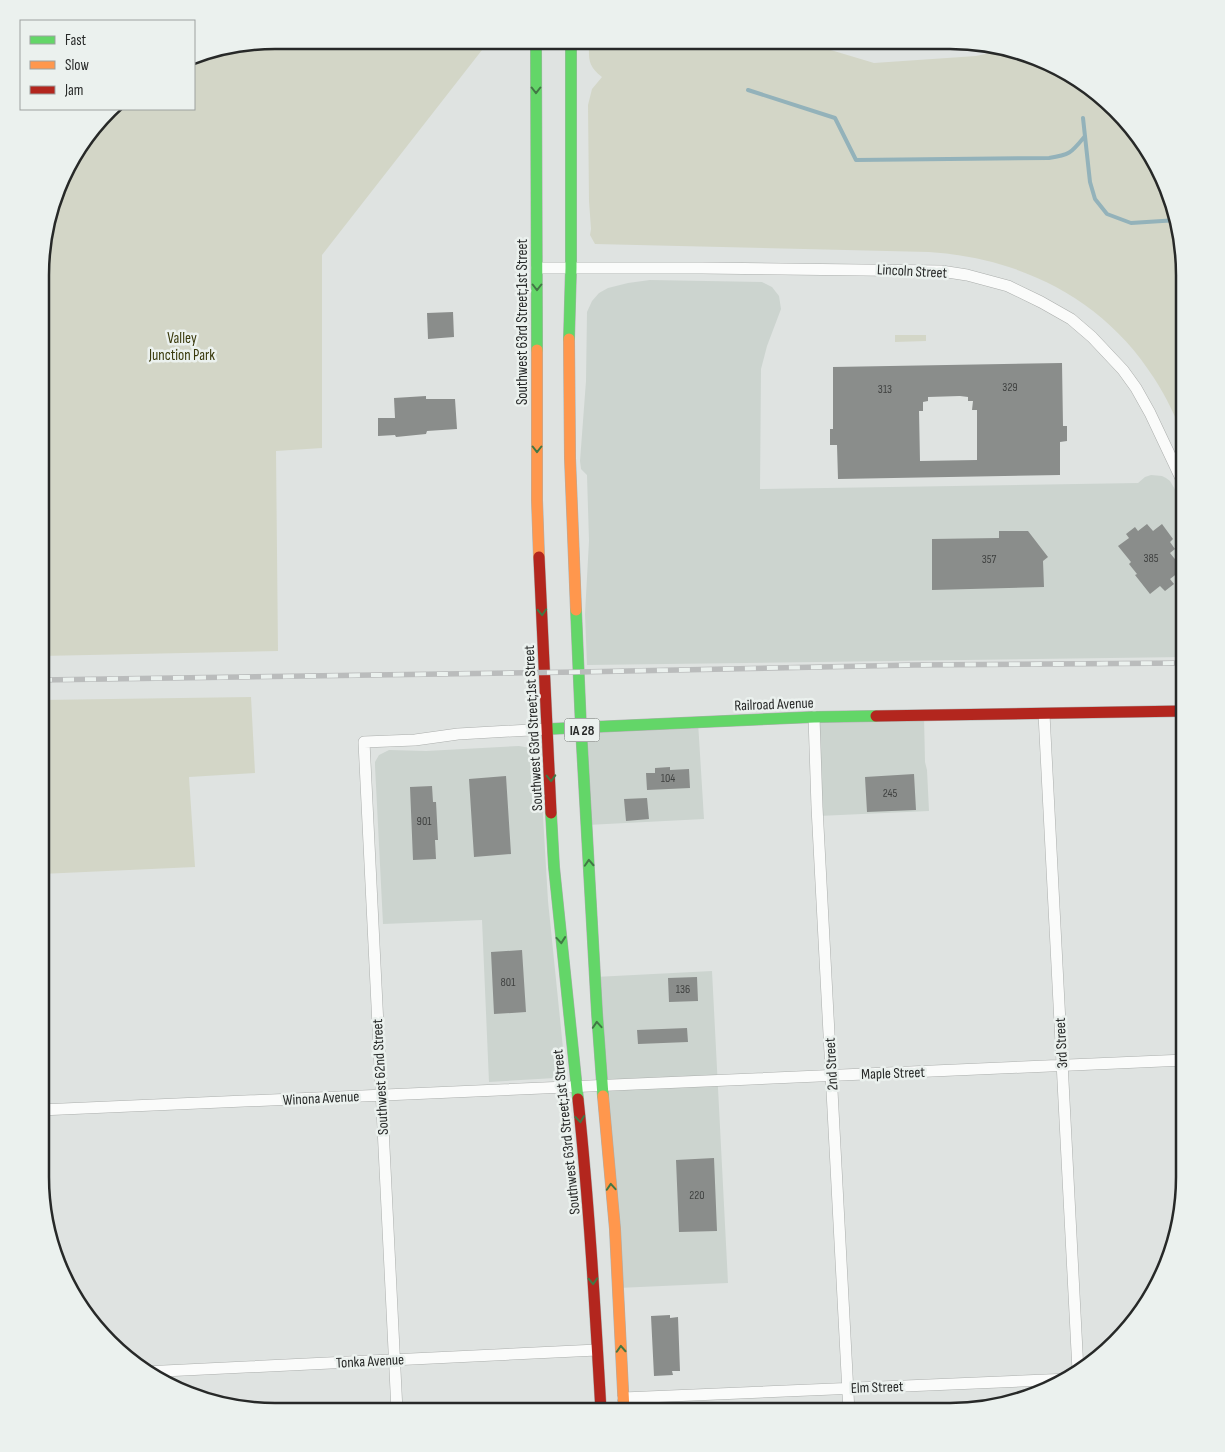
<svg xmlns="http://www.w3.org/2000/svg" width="1225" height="1452" font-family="'Sofia Sans Condensed',sans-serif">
	<rect width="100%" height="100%" fill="#dfe3e1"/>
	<!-- built -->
	<path fill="#ccd4cf" d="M650 280 762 282 772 287 779 296 781 309 767 346 761 369 760 489 1138 483 1145 477 1151 475 1162 476 1166 478 1170 481 1185 506V657L587 665 585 614 589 541 587 475 581 469 580 461 586 381 587 312 592 301 599 293 608 288 628 283Z
		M924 716 925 762 927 770 929 811 818 816 814 717Z
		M698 722 704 819 587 825 581 728Z
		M519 746 530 748 534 752 539 760 540 765 548 901 565 1068 561 1075 555 1078 489 1082 482 920 383 924 375 766V762L379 755 389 750 426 751Z
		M712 971 728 1283 618 1288 595 977Z
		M1185 1060 1184 1176H1183L1177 1061Z"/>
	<!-- green -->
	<path fill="#d3d6c7" d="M274 40 489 41 322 255V448L276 451 278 651 41 656 42 243 71 157 111 109H194V55L199 53Z
		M589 41 823 42 824 48 874 63 976 56 1003 50 1081 79 1153 157 1177 213 1185 274V440C1176 418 1167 398 1154 378 1104 299 1021 258 929 252L595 244 590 235 591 229 589 201 588 105 592 89 602 77C587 65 589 59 589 41Z
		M895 335H926V341L895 342Z
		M251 697 255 773 189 777 195 867 41 874V700Z"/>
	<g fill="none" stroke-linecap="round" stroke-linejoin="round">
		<!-- stream -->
		<path stroke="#93b2ba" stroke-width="4" d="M748 90 835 118 856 160 1049 158C1070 155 1071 153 1085 136
			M1083 118 1090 182 1095 199 1107 214 1131 223 1178 220"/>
	</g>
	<!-- building -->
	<path fill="#8a8d8b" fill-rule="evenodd" d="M453 312 454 337 428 339 427 313Z
		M1062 363 1063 426H1067V441L1060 442V475L838 479 837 445H830V429H833V367ZM960 396 968 397V401H973L972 410H977V460L920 461 919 411H923V402L928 401V397Z
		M426 396V399H455L457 429 427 431 426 434 396 437 395 435 378 436V418H395L394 398Z
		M1147 524 1153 531 1162 524 1173 539 1170 542 1175 549 1170 553 1183 569 1170 579 1174 584 1165 591 1160 586 1150 594 1135 575 1137 574 1129 564 1131 562 1118 546 1129 538 1126 534 1135 527 1138 531Z
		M999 531H1028L1048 557 1043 561 1044 587 932 590V539L999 538Z
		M670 767V770L689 769 690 788 647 790 646 773H655V768Z
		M914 774 916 810 867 812 865 777Z
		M506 776 511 854 474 857 469 779Z
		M432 786 433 802H436L438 840H435L436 859 413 860 410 787Z
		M647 798 649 819 626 821 624 799Z
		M522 950 526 1012 494 1014 491 952Z
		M697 977 698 1001 669 1002 668 978Z
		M687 1028 688 1042 638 1044 637 1030Z
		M714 1158 717 1231 679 1232 676 1160Z
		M670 1315V1318L678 1317 680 1371H672L673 1375 654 1376 651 1316Z"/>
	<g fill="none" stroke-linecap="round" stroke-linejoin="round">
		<!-- street casing -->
		<g stroke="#abaeac" stroke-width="12">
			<path id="street" d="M537 268H702L941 271 967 275 1008 286 1041 302 1071 319 1092 337 1123 370 1136 388 1150 413 1185 487
				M1044 714 1078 1371
				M814 717 817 807 849 1412
				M40 1110 1185 1060
				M143 1372 597 1350
				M623 1398 1070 1379
				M397 1411 364 742 415 740 458 734 548 729"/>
		</g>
		<!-- fast casing -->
		<g stroke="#abaeac" stroke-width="12">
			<path id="fast" d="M536 41 537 350
				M569 339 571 268V41
				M576 610 581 728 597 1013 603 1096
				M548 729 814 717 876 716
				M551 813 554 867 578 1099"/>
		</g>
		<!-- slow casing -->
		<g stroke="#abaeac" stroke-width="12">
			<path id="slow" d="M569 339 570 458 576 610
				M537 350V500L539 557
				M603 1096 615 1229 624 1411"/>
		</g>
		<!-- jam casing -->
		<g stroke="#abaeac" stroke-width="12">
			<path id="jam" d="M539 557 551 813
				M876 716 1185 711
				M578 1099C589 1203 595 1307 601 1411"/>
		</g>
		<!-- street -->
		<use href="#street" stroke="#fafbfa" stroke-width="11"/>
		<!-- fast -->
		<use href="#fast" stroke="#63d668" stroke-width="11"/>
		<!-- slow -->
		<use href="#slow" stroke="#ff974d" stroke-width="11"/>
		<!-- jam -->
		<use href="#jam" stroke="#b3261e" stroke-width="11"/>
		<!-- rail casing -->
		<g stroke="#babcbc" stroke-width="5.5">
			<path id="rail" d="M41 680 579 672 914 665 1185 663"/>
		</g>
		<!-- rail -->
		<use href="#rail" stroke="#ebf1ee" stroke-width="4" stroke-dasharray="11" stroke-linecap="butt"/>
	</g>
	<!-- one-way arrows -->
	<defs><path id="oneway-chevron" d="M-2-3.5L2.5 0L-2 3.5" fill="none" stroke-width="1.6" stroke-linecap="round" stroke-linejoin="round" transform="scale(1.25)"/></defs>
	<g stroke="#427745">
		<use href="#oneway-chevron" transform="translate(536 90) rotate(90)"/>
		<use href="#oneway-chevron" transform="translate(537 287) rotate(90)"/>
		<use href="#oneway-chevron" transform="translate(537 449) rotate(90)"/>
		<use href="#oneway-chevron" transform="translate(542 612) rotate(87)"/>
		<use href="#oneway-chevron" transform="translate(551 778) rotate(88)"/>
		<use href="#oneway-chevron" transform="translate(589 863) rotate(-93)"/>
		<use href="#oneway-chevron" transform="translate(561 940) rotate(85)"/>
		<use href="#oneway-chevron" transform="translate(597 1025) rotate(-94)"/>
		<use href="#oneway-chevron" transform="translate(580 1119) rotate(84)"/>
		<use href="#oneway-chevron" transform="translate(611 1187) rotate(-94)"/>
		<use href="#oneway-chevron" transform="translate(593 1281) rotate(87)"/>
		<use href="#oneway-chevron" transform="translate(621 1349) rotate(-93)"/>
	</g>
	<g text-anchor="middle" stroke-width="5" stroke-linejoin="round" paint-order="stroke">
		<!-- number labels -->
		<g font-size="12" fill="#404241">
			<text x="1010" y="391">329</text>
			<text x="885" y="393">313</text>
			<text x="1151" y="562">385</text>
			<text x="989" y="563">357</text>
			<text x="668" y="782">104</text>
			<text x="890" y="797">245</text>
			<text x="424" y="825">901</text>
			<text x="508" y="986">801</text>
			<text x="683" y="993">136</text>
			<text x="697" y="1199">220</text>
		</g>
		<!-- shield labels -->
		<rect fill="#ebf1ee" stroke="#626563" stroke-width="1" x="564.5" y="718.5" width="35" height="23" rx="4"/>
		<g font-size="14" font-weight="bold" fill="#272928">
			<text x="582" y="735">IA 28</text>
		</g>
		<!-- street labels -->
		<g font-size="15" fill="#272928" stroke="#ebf1ee">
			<text transform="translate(912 271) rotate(3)" y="5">Lincoln Street</text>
			<text transform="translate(522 322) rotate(-90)" y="5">Southwest 63rd Street;1st Street</text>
			<text transform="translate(774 704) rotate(-2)" y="5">Railroad Avenue</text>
			<text transform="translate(533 728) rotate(-93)" y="5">Southwest 63rd Street;1st Street</text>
			<text transform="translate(1061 1043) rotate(-93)" y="5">3rd Street</text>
			<text transform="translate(831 1064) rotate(-93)" y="5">2nd Street</text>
			<text transform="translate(893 1073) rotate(-2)" y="5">Maple Street</text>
			<text transform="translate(380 1077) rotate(-93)" y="5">Southwest 62nd Street</text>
			<text transform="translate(321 1098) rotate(-3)" y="5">Winona Avenue</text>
			<text transform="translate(566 1132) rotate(-96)" y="5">Southwest 63rd Street;1st Street</text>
			<text transform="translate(370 1361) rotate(-3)" y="5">Tonka Avenue</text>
			<text transform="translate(877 1387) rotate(-2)" y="5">Elm Street</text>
		</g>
		<!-- park labels -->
		<g font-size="15" fill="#39390b" stroke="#ebf1ee">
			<text x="182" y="343">Valley<tspan x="182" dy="17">Junction Park</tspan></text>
		</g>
	</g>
	<!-- crop -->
	<path d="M0 0H1225V1452H0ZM275 49H950A226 226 0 0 1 1176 275V1177A226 226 0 0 1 950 1403H275A226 226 0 0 1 49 1177V275A226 226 0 0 1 275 49Z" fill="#ebf1ee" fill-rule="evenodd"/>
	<path fill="none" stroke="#272928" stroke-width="2.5" d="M275 49H950A226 226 0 0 1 1176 275V1177A226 226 0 0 1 950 1403H275A226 226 0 0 1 49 1177V275A226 226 0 0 1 275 49Z"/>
	<!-- legend -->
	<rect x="20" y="20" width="175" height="90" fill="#ebf1ee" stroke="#9da19f"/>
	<rect x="30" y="36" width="25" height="8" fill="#63d668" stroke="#9da19f"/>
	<text x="65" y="45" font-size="15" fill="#272928">Fast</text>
	<rect x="30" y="61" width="25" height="8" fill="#ff974d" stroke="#9da19f"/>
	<text x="65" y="70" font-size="15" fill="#272928">Slow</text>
	<rect x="30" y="86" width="25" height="8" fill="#b3261e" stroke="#9da19f"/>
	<text x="65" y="95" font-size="15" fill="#272928">Jam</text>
</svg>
